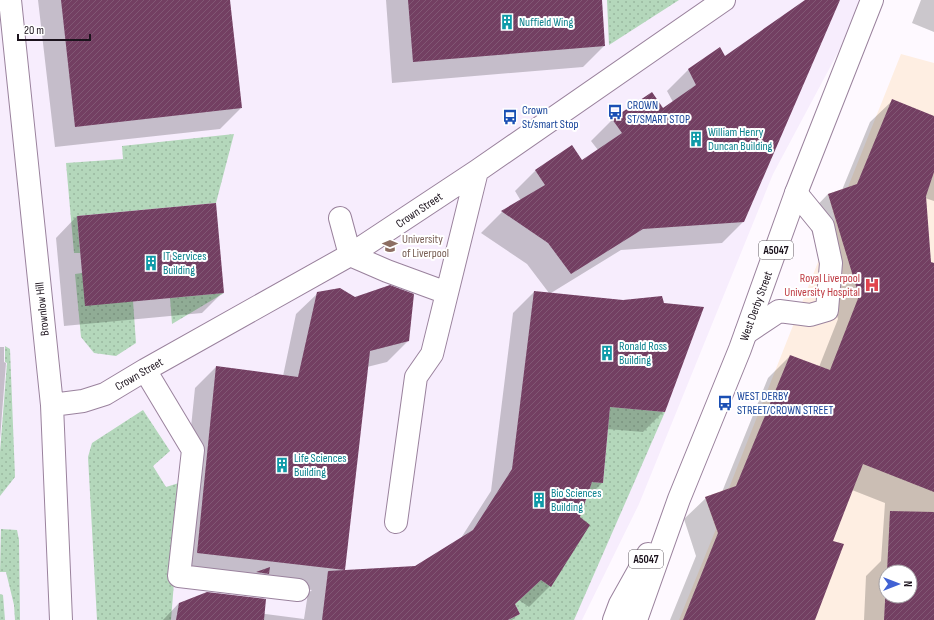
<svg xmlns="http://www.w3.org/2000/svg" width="934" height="620" font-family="'Sofia Sans Condensed',sans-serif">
	<defs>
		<pattern id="grass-dots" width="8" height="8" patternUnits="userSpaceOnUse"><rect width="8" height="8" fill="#b4d7bb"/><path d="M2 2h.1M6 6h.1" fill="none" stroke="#9ab8a0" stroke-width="1.8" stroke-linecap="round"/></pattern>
		<pattern id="building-hatch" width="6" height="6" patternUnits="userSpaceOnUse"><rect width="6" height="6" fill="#733f62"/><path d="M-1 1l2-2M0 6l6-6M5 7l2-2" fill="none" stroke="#815774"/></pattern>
	</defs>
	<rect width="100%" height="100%" fill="#fef9ff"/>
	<!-- education -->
	<path fill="#f7edfd" d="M0 0H866L773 174 639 504 582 620H0Z"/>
	<!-- medical -->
	<path fill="#feeee2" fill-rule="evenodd" d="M901 54 934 63V620H679L716 529 705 497 729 488 835 219 828 194 848 187ZM886 572H910V596H886Z"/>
	<!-- grass -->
	<path fill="url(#grass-dots)" d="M607 0H679L609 45Z
		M234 134 216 203 77 216 80 253H74L66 163 123 159 122 146Z
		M82 273 133 301 136 343 116 356 94 353 81 337 75 274Z
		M224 293 172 324 170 298Z
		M5 346 10 349 15 477 0 496V452L7 363 5 362Z
		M610 407 665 412 574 620H509L520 614 515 604 541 580 550 586 580 517 592 482 603 483Z
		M143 410 170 451 153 466 166 487 182 482 171 620H97L88 457 92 443Z
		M1 529 17 530 19 540 20 620H15L14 605 6 572H0Z
		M0 594 3 595 5 620H0Z"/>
	<!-- shadow -->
	<path fill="#0003" fill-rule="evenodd" d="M38 0H229L241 108 220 129 55 147Z
		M386 0H601L604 46 583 67 392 83Z
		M807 0 743 222 722 243 621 250 551 293 664 411 643 432 607 429 602 483 584 501 550 586 529 607 519 600 514 605 519 614 512 620H163L179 603 304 619 308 593 312 590 176 574 195 388 216 367 283 376 296 314 318 293 408 341 387 362 367 367 344 571 416 567 461 538 491 491 513 313 534 292 549 293 527 264 481 233 502 212 521 201 515 191 536 170 581 162 598 150 591 141 612 120 652 94 663 109 673 102 667 91 688 70 720 49 725 57Z
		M921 0H934V32L912 23Z
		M892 101 934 117V201L925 198 930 263 934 264V620H864L866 576 881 561 885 503 852 490 832 542 814 620H670L696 556 684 519 706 498 722 492 768 378 790 356 819 367 838 319 807 216 828 194 842 190 870 122ZM886 572H910V596H886Z
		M77 216 223 292 202 313 64 326 56 238Z
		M0 347H4V362L6 363 0 439Z"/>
	<!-- building -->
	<path fill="url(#building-hatch)" d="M61 0H230L242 108 75 127Z
		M408 0H602L605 46 413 62Z
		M805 0H840L744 222 643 229 571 274 548 243 501 211 545 185 535 170 572 145 582 160 622 133 612 119 652 92 663 108 696 85 688 69 720 47 725 56Z
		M892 99 934 116V172L926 196 931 262 934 263V492L863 464 833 541 844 544 815 620H683L718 533 705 497 736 486 790 355 830 370 859 296 828 194 857 184Z
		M216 203 224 293 85 306 77 216Z
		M390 285 414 294 409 341 370 351 345 570 197 553 216 366 298 377 317 292 340 288 355 297Z
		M534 291 623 300 662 296 664 303 704 307 665 412 610 407 603 483 592 482 580 517 590 525 551 587 541 580 515 604 520 614 508 620H322L328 571 415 566 473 530 512 469Z
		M890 511 934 512V620H884L886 583V596H910V572H887Z
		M270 567 269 574 256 572Z
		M207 592 266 599 264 620H176L179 603Z"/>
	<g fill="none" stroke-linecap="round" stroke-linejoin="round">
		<!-- minor casing -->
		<g stroke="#9a829d" stroke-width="24">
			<path id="minor" d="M10 0 52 405 61 620
				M340 218 350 255 387 271 447 293
				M746 333 779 311 810 315 827 310 831 263 823 226 796 193
				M145 370 193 450 179 576 298 590
				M52 405 83 401 105 394 145 370 350 255 477 171 724 0
				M396 522 416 377 432 354 477 171"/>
		</g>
		<!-- major casing -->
		<g stroke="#9a829d" stroke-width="24">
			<path id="major" d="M614 620 620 604 648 554
				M636 620 679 499 740 349 796 193 872 0"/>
		</g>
		<!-- minor -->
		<use href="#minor" stroke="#fff" stroke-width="22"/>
		<!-- major -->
		<use href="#major" stroke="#fff" stroke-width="22"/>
	</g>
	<!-- icons -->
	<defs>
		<g id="building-bare" transform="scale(1.2)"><path d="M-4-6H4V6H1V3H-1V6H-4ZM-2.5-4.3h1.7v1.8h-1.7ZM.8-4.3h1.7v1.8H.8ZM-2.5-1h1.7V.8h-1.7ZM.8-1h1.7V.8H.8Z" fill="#0f9aa8" stroke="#fff" stroke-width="2.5" paint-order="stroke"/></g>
		<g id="bus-bare" transform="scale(1.2)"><path d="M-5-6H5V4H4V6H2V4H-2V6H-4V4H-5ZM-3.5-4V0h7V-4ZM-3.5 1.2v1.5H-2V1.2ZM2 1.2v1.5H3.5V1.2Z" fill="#1a4fb4" stroke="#fff" stroke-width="2.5" paint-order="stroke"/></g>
		<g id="university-bare" transform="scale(1.2)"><path d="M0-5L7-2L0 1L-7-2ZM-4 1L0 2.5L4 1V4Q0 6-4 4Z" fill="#8d6e63" stroke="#fff" stroke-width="2.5" paint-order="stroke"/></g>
		<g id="hospital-bare" transform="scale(1.2)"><path d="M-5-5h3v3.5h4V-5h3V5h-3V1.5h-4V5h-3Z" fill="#e0444e" stroke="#fff" stroke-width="2.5" paint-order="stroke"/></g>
	</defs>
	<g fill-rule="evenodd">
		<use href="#building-bare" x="507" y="22"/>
		<use href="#bus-bare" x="615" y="112"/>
		<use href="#bus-bare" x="510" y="117"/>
		<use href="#building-bare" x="696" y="139"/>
		<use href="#university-bare" x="390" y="246"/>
		<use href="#building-bare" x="151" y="263"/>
		<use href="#hospital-bare" x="872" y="285"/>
		<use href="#building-bare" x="607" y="353"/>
		<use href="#bus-bare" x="725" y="403"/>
		<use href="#building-bare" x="282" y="465"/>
		<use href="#building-bare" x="539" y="500"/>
	</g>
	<g text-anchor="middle" stroke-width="4" stroke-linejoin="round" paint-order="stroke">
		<!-- shield labels -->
		<g fill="#fff" stroke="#605a61" stroke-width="1">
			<rect x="759" y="241" width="34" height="18" rx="3"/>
			<rect x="629" y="550" width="34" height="18" rx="3"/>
		</g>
		<g font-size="11" font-weight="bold" fill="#1c131d">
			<text x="776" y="254">A5047</text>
			<text x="646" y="563">A5047</text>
		</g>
		<!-- culture labels -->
		<g font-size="12" fill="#0d838f" stroke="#fff" text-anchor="start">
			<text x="519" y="26">Nuffield Wing</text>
			<text x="708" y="136">William Henry<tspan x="708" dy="14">Duncan Building</tspan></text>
			<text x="163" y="260">IT Services<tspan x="163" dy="14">Building</tspan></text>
			<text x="619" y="350">Ronald Ross<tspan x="619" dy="14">Building</tspan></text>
			<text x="294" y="462">Life Sciences<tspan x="294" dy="14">Building</tspan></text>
			<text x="551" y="497">Bio Sciences<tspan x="551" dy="14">Building</tspan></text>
		</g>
		<!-- transit labels -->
		<g font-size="12" fill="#164399" stroke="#fff" text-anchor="start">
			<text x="627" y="109">CROWN<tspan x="627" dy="14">ST/SMART STOP</tspan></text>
			<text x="522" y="114">Crown<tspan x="522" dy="14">St/smart Stop</tspan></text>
			<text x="737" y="400">WEST DERBY<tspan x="737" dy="14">STREET/CROWN STREET</tspan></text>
		</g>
		<!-- street labels -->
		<g font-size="12" fill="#1c131d" stroke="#fff">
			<text transform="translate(419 210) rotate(-34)" y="4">Crown Street</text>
			<text transform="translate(756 306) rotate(-70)" y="4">West Derby Street</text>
			<text transform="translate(42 309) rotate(-96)" y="4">Brownlow Hill</text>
			<text transform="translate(139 374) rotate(-30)" y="4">Crown Street</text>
		</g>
		<!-- education labels -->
		<g font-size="12" fill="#785e54" stroke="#fff" text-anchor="start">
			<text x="402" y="243">University<tspan x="402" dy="14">of Liverpool</tspan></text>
		</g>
		<!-- health labels -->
		<g font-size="12" fill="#be3a42" stroke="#fff" text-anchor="end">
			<text x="860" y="282">Royal Liverpool<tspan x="860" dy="14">University Hospital</tspan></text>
		</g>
	</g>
	<!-- north arrow -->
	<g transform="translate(898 584) rotate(90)"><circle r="19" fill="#ffffff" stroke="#a4a1a5"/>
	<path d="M0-3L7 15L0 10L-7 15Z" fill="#4162d4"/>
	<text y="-6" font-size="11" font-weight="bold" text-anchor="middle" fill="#1c131d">N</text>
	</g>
	<!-- scale -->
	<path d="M18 34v6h72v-6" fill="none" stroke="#1c131d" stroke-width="2"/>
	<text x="24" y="34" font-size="12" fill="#1c131d" stroke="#ffffff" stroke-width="3" paint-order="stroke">20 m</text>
</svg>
